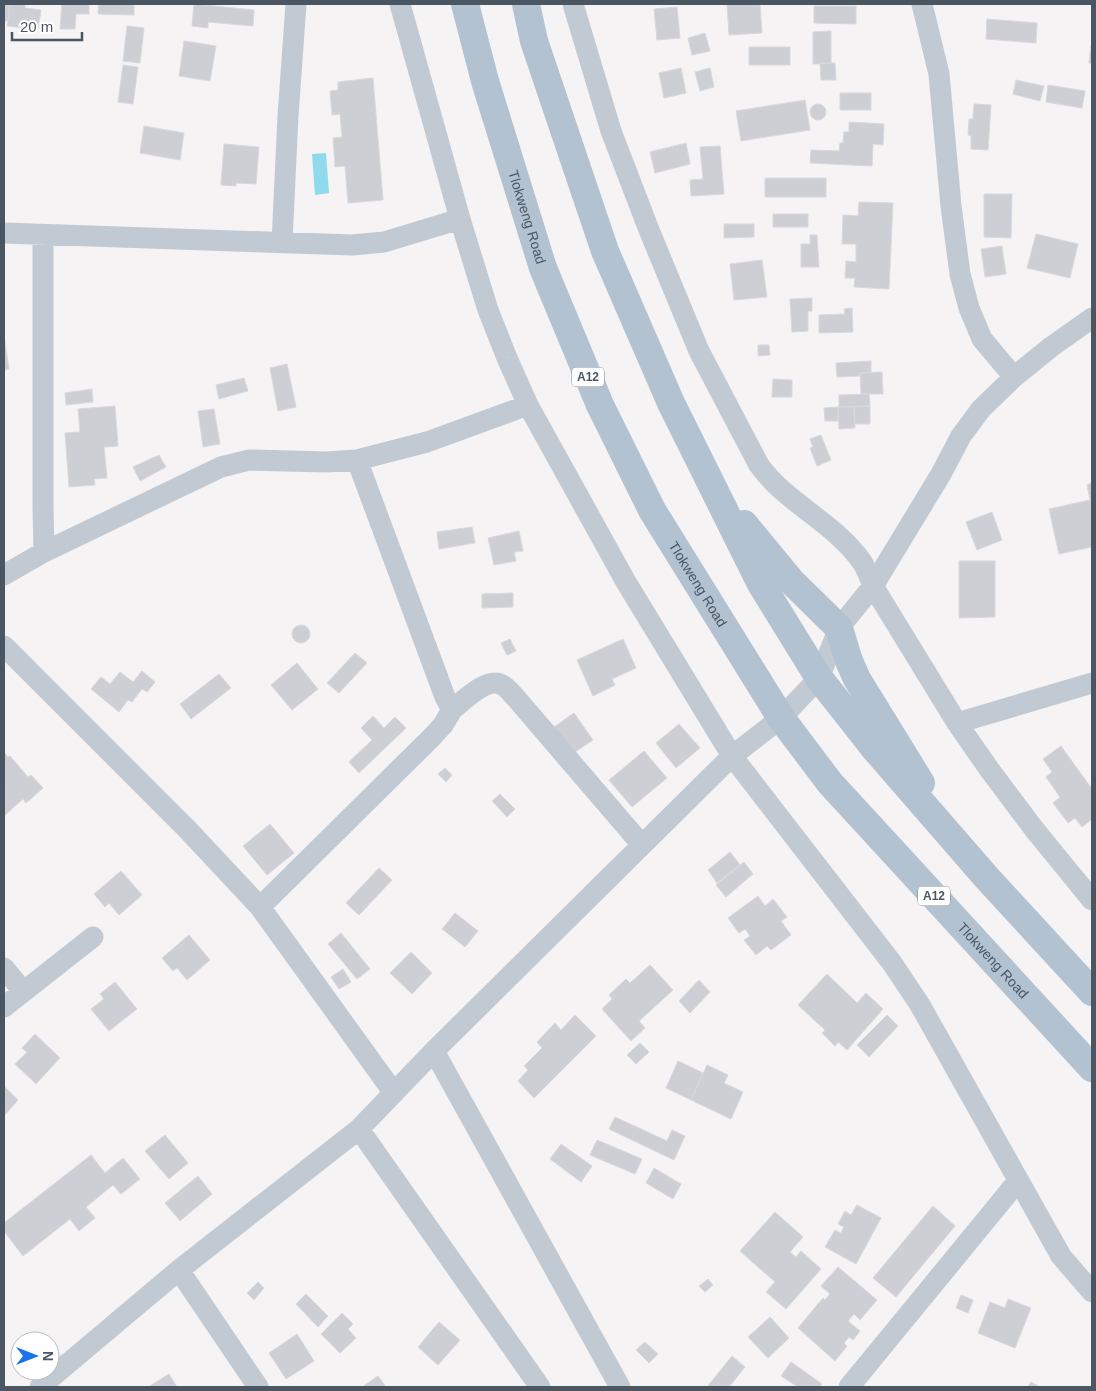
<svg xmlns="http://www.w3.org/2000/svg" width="1096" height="1391" font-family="Arial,sans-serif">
	<rect width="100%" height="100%" fill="#f5f3f3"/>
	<!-- water -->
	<path fill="#90daee" d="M326 153 329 193 315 195 312 154Z"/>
	<!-- building -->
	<path fill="#cdcfd5" stroke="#d7d9de" d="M4 4H10L8 21H4Z
		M10 4H25V8L41 10 38 29 7 26Z
		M62 4H89V14H76L75 29H60Z
		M99 4H134V15L98 14Z
		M194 4 254 10 253 26 208 22V28L192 26Z
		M727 4H760L762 33 729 35Z
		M814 6H856V24L814 23Z
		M677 7 680 38 657 40 654 9Z
		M987 19 1037 23 1036 43 986 39Z
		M127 26 144 28 140 63 123 61Z
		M831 31V63L813 64V32Z
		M705 33 710 51 692 55 688 38Z
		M184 41 216 46 210 81 179 76Z
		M1091 46 1092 47V64L1089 63Z
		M749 47H790V65H749Z
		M820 63H835L836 80H821Z
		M123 65 138 67 133 104 118 102Z
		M681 68 686 93 664 98 659 73Z
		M710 68 714 87 700 91 695 72Z
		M373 78 383 200 348 203 345 166 335 167 333 138 342 137 340 114 332 115 330 91 338 90V82Z
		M1016 80 1044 86 1040 101 1013 94Z
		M1048 85 1085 91 1082 108 1046 102Z
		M840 93H871V110H840Z
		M805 100 810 130 741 141 736 111Z
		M974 104 991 105 988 150 971 149V136L968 135 969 119H973Z
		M810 112a8 8 0 1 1 16 0a8 8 0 1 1-16 0Z
		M849 122 884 124 883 145 873 144 872 166 810 163 811 150 839 151 840 143H843L844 132H849Z
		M144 126 184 133 180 160 140 153Z
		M686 143 690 164 655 173 650 152Z
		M224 144 259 147 256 184 236 183V186L221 185Z
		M720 146 724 194 691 196 690 180 703 179 700 147Z
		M765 178H826V197H765Z
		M984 194H1012L1011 238 984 237Z
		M859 202 893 203 889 289 854 287 855 278H845L846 261 856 262V244H842L843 215 858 216Z
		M773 214H808V227H773Z
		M724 224H754V237L724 238Z
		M1036 234 1078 244 1070 278 1027 268Z
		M810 235H817L819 267H801V244H810Z
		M1002 246 1006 274 985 277 981 249Z
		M762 260 767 297 734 300 730 264Z
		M812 298V311H808V331L792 332 790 299Z
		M852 308 853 332 819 333V315L845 314 844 309Z
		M4 336 9 369 4 370Z
		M758 345H769L770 355 758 356Z
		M871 361V372L860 373V376L837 377 836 363Z
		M287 364 296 407 278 411 270 368Z
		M882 372 883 394H861L860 373Z
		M244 378 248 391 219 399 216 385Z
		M773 379 792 380V397H772Z
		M92 389 93 402 66 405 65 393Z
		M869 394 870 406 839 407V395Z
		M115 406 118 446 104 447 107 478 94 479 95 485 69 487 65 433 80 432 78 409Z
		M870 406V424H855L854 407Z
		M838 407V421H825L824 408Z
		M838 407H854L855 428 839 429Z
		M214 409 220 444 203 447 198 411Z
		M821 435 831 460 817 466 810 448 813 447 810 439Z
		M159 455 166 467 140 481 133 467Z
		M1092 483V547L1059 554 1049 509 1090 500 1087 485Z
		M992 512 1002 540 977 550 966 522Z
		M472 527 475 543 439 549 437 532Z
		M519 531 523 551 514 552 516 561 494 565 488 538Z
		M959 561H995V617L959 618Z
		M513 593V607L482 608V594Z
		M292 634a9 9 0 1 1 18 0a9 9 0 1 1-18 0Z
		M510 639 516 651 507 655 501 643Z
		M623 639 636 668 612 679 615 685 593 696 577 660Z
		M355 653 367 663 339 693 327 683Z
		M297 663 318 689 292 710 271 685Z
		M142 671 155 682 147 692 142 689 132 702 128 700 119 712 91 689 101 677 110 684 120 672 133 682Z
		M219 674 231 688 191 719 180 704Z
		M574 713 593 740 572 754 554 727Z
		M373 716 384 728 395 717 406 728 359 773 349 762 372 740 361 728Z
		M679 724 700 748 676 768 656 743Z
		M1061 746 1092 789V819L1082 827 1075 818 1068 823 1053 803 1060 797 1046 777 1052 772 1043 759Z
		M644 751 667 778 632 807 609 780Z
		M4 752 8 757 10 756 28 777 31 775 43 788 26 803 23 799 5 815Z
		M445 768 452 775 446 782 438 774Z
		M500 794 515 809 507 817 492 801Z
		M270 824 294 853 267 875 243 846Z
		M730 852 740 865 717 883 708 870Z
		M744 862 753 874 726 897 716 885Z
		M379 868 392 880 359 915 346 903Z
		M121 871 142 895 119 915 109 903 105 907 94 894Z
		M758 896 765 906 773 899 787 917 781 921 791 935 771 950 767 946 756 955 744 940 750 936 745 929 739 933 728 918Z
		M455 913 478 931 465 947 442 929Z
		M341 933 370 969 357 979 328 944Z
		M189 935 210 960 187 980 177 968 173 971 162 958Z
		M411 952 432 973 412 994 390 973Z
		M650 965 673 990 639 1021 645 1028 631 1041 602 1009 612 999 609 995 626 979 630 983Z
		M343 969 351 982 339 989 331 977Z
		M827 974 857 1003 866 993 883 1009 847 1050 838 1042 835 1046 822 1033 825 1030 798 1005Z
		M699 980 710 992 690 1013 679 1001Z
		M115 982 137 1009 109 1031 91 1009 104 999 100 994Z
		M575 1015 596 1036 534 1098 518 1081 528 1070 524 1066 542 1048 537 1042 555 1023 561 1030Z
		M887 1015 898 1026 869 1057 857 1045Z
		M35 1034 60 1058 36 1084 15 1064 27 1052 22 1048Z
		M640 1043 649 1052 636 1064 627 1055Z
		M678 1061 703 1073 691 1100 666 1088Z
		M707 1065 728 1075 724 1083 743 1092 731 1119 691 1100Z
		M4 1086 18 1100 4 1116Z
		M615 1117 667 1141 672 1130 685 1136 674 1160 609 1129Z
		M165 1135 188 1163 169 1179 145 1151Z
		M597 1140 642 1159 635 1174 590 1155Z
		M561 1144 592 1166 581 1182 550 1159Z
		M91 1155 105 1173 123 1158 140 1179 121 1194 113 1185 86 1207 95 1218 79 1231 70 1219 23 1256 4 1231V1223Z
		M654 1168 681 1184 673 1199 646 1183Z
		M198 1176 212 1194 180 1221 165 1203Z
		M857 1205 881 1218 856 1264 825 1247 835 1230 841 1233 844 1227 838 1224 845 1211 851 1215Z
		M933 1206 955 1226 896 1297 873 1278Z
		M775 1212 803 1237 790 1252 796 1257 801 1251 821 1269 786 1309 766 1292 775 1282 740 1251Z
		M838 1267 877 1300 860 1320 854 1314 848 1321 860 1331 853 1340 849 1337 844 1343 847 1346 835 1361 798 1328 823 1298 825 1300 830 1294 821 1286Z
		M708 1279 713 1285 705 1292 699 1286Z
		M258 1282 264 1288 254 1300 247 1293Z
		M306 1294 328 1316 318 1327 296 1304Z
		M961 1295 973 1300 968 1313 956 1308Z
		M1008 1299 1031 1308 1015 1348 978 1333 990 1302 1005 1308Z
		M342 1313 353 1324 348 1329 356 1338 340 1353 321 1334Z
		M770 1317 789 1338 768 1358 748 1337Z
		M439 1322 460 1340 438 1365 418 1347Z
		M297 1334 314 1361 286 1379 269 1353Z
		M645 1342 658 1354 649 1363 636 1350Z
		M732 1356 745 1367 729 1387H707Z
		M791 1362 822 1384 819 1387H798L781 1376Z
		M169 1374 177 1387H148Z
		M378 1376 386 1387H362Z
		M1031 1382 1040 1387H1028Z"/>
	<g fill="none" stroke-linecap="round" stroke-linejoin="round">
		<!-- street -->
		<path stroke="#c1cad2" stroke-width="21" d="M400 4 460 219 488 310 507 358 528 405 626 582 732 756 892 963 920 1005 1061 1256 1092 1292
			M573 4 611 131 649 230 699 351 759 465C787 504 834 522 862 562 867 569 870 579 873 586L957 723 989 769 1034 829 1092 900
			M922 4 939 74 951 206 960 274 969 308 982 339 1014 377
			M4 233 352 245 384 242 460 219
			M282 242 288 116 296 4
			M44 552 221 467 249 460 327 462 357 460 427 442 528 405
			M4 575 44 552 43 507V235
			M4 646 187 829 260 907 394 1093
			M452 710C462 702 487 676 502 685 507 687 512 694 516 698L642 845
			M957 723 1092 683
			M260 907 432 737 443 725 452 710 445 697 357 460
			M4 968 23 991
			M4 1007 93 937
			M434 1051 620 1387
			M359 1129 540 1387
			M179 1270 258 1387
			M40 1387 179 1270 359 1129 434 1051 732 756 781 718 819 678 839 628 873 586 941 474 961 436 981 409 1014 377 1051 347 1092 318
			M849 1387 1018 1181"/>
		<!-- primary -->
		<g stroke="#b3c2d1" stroke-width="28">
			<path id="s1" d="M465 4 485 81 543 268 600 405 652 510 781 718 830 783 1092 1068"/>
			<path d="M526 4 534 41 605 251 671 403 761 584 819 678 875 749 987 878 1092 992"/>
			<path d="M744 524 791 581 839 628 849 661 857 679 921 783"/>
		</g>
	</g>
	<g text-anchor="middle" stroke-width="4" stroke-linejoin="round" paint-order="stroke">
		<!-- shield labels -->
		<g fill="#fff" stroke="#808990" stroke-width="1">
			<rect x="572" y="367.5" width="32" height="19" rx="4"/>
			<rect x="918" y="886.5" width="32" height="19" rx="4"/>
		</g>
		<g font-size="12" font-weight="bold" fill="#4a5661">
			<text x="588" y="381">A12</text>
			<text x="934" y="900">A12</text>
		</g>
		<!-- street labels -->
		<g font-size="14" fill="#4a5661" stroke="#fff">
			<text dy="5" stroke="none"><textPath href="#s1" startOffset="222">Tlokweng Road</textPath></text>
			<text dy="5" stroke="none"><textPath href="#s1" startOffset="628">Tlokweng Road</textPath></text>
			<text dy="5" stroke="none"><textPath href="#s1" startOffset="1108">Tlokweng Road</textPath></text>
		</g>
	</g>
	<!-- border -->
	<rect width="1096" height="1391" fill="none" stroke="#4a5661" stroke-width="10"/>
	<!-- north arrow -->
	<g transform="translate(35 1356) rotate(90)"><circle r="24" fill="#ffffff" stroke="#b7bbc0"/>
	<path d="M0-4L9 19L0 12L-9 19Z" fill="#1a73e8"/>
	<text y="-8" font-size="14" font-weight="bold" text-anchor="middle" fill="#4a5661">N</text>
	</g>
	<!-- scale -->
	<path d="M12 32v8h70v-8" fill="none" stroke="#4a5661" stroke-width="2.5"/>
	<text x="20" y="32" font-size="15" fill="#4a5661" stroke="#ffffff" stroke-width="4" paint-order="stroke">20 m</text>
</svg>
